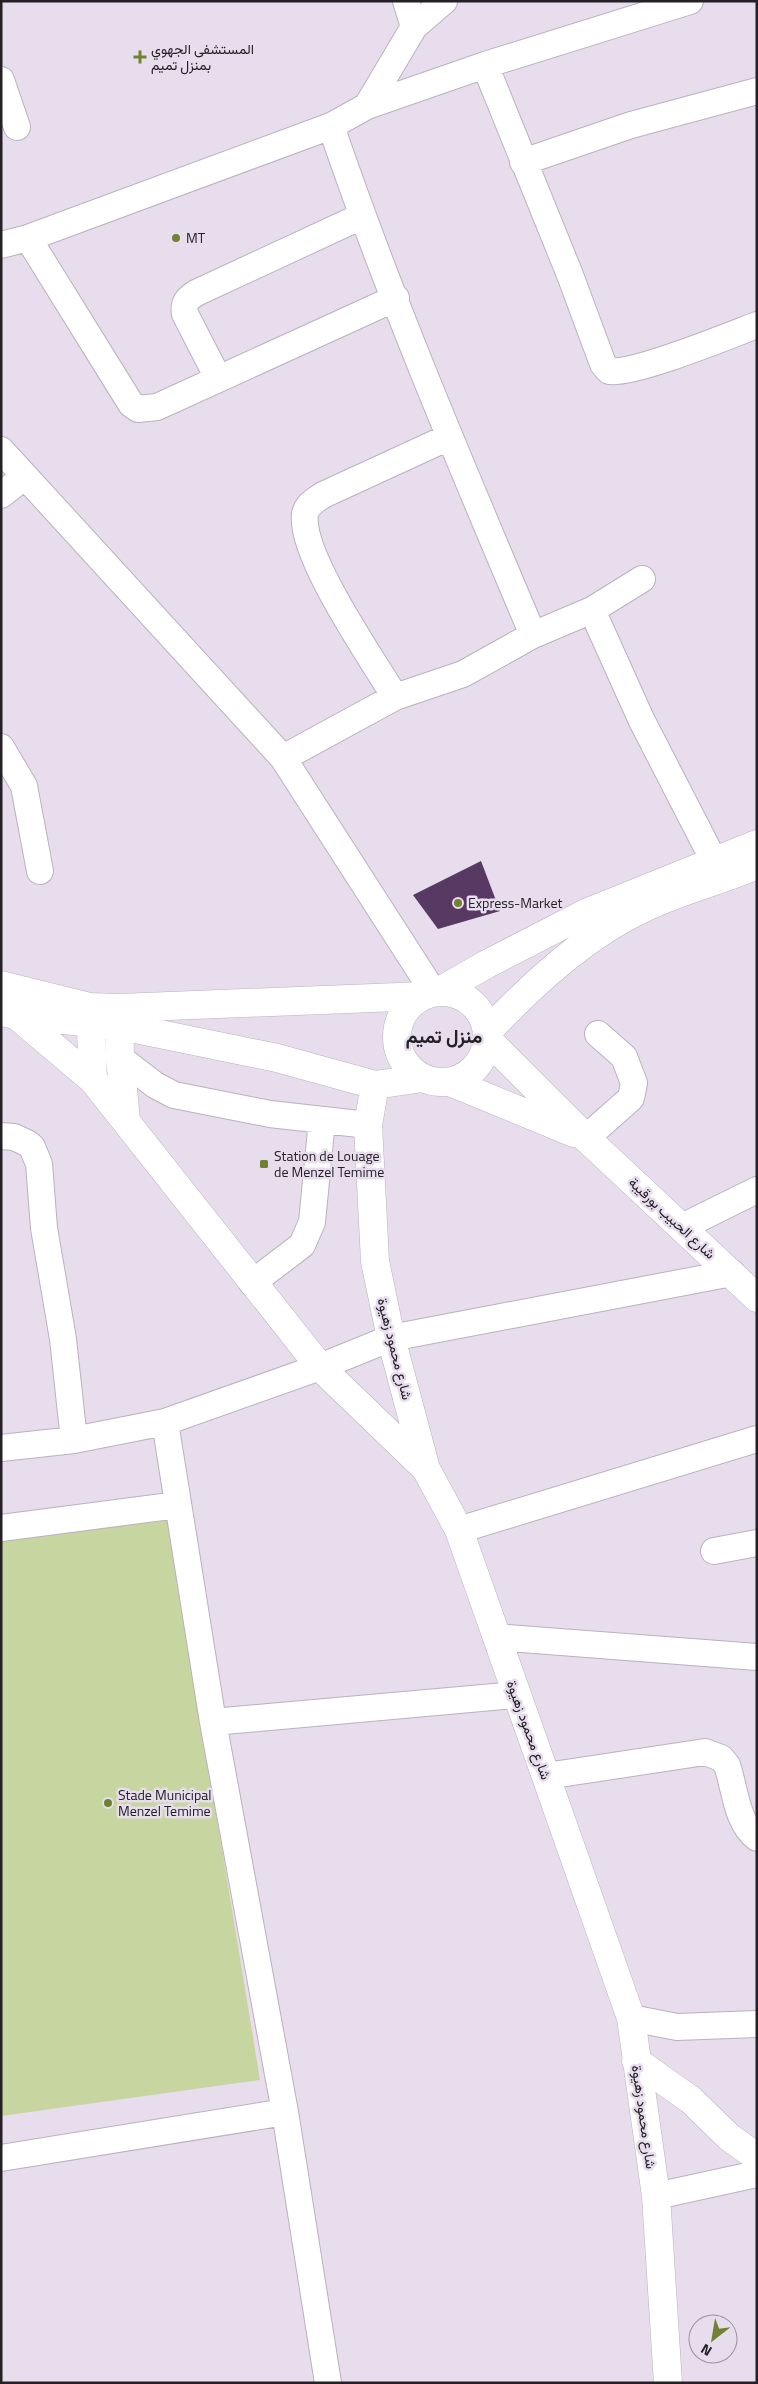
<svg xmlns="http://www.w3.org/2000/svg" width="758" height="2384" font-family="'Titillium Web',Vazirmatn,sans-serif">
	<rect width="100%" height="100%" fill="#e7ddec"/>
	<!-- green -->
	<path fill="#c7d5a1" d="M165 1501 260 2080 1 2116V1526Z"/>
	<!-- building -->
	<path fill="#573964" d="M481 861 500 911 438 929 413 895Z"/>
	<g fill="none" stroke-linecap="round" stroke-linejoin="round">
		<!-- minor casing -->
		<g stroke="#bab1bf" stroke-width="28">
			<path id="minor" d="M406 1 414 27
				M485 65 570 275 603 364 609 371C633 375 728 336 757 325
				M1 80 17 127
				M367 106 414 27 444 1
				M331 126C390 299 462 467 533 635
				M523 162 631 125 757 91
				M28 238 131 404 138 409 157 407 396 298
				M1 245 28 238 331 126 367 106 485 65 690 1
				M218 378 185 314C183 303 187 299 196 293L362 216
				M1 450 283 758 434 993
				M1 495 24 477
				M592 610 641 719 714 861
				M395 697C373 660 299 554 305 514 307 504 316 500 323 495L449 437
				M1 747 24 786 40 871
				M283 758 395 697 463 674 533 635 592 610 642 579
				M120 1058 155 1085 174 1095 270 1114 368 1125
				M1 1136 14 1137 27 1143 32 1147 39 1164 44 1228 63 1339 74 1440
				M586 1138 631 1098 634 1083 624 1057 598 1034
				M682 1227 757 1190
				M252 1283 302 1245 312 1222 322 1120
				M165 1422 213 1722 285 2112 328 2383
				M1 1448 74 1440 165 1422 320 1367 391 1338 732 1273
				M1 1528 178 1505
				M459 1530 757 1439
				M714 1551 757 1543
				M496 1637 757 1657
				M213 1722 516 1695
				M546 1776 705 1752 721 1758 727 1765C735 1788 736 1822 757 1838
				M631 2018 677 2027 757 2024
				M1 2158 285 2112
				M656 2196 757 2174"/>
		</g>
		<!-- major casing -->
		<g stroke="#bab1bf" stroke-width="29">
			<path id="major" d="M1 985 90 1007 119 1008 423 996
				M90 1007 93 1080 320 1367 426 1469
				M119 1009 120 1058 126 1120
				M1 1012 16 1015 121 1026 277 1058 375 1085 423 1078
				M16 1015 93 1080
				M487 1039 586 1138 757 1298
				M450 1082 574 1133
				M375 1085 368 1125 375 1261 391 1338 426 1469 459 1530 631 2018 656 2196 668 2383
				M636 2061 691 2100 729 2137 757 2157"/>
		</g>
		<!-- highway casing -->
		<g stroke="#bab1bf" stroke-width="29">
			<path id="highway" d="M438 992 487 964 586 913 757 844
				M397 1037a45 45 0 1 1 90 0a45 45 0 1 1-90 0Z
				M487 1032C533 984 585 935 646 907 681 890 721 881 757 865"/>
		</g>
		<!-- minor -->
		<use href="#minor" stroke="#fff" stroke-width="26"/>
		<!-- major -->
		<use href="#major" stroke="#fff" stroke-width="28"/>
		<!-- highway -->
		<use href="#highway" stroke="#fff" stroke-width="28"/>
	</g>
	<!-- markers -->
	<g fill="#708232" stroke="#e7ddec" stroke-width="2">
		<path d="M137.5 49.5h5v5h5v5h-5v5h-5v-5h-5v-5h5z"/>
		<circle cx="176" cy="238" r="5"/>
		<circle cx="458" cy="903" r="5"/>
		<rect x="259" y="1159" width="10" height="10" rx="2.5"/>
		<circle cx="108" cy="1803" r="5"/>
	</g>
	<g text-anchor="middle" stroke-width="5" stroke-linejoin="round" paint-order="stroke">
		<!-- poi labels -->
		<g font-size="14" fill="#242026" stroke="#e7ddec" text-anchor="start">
			<text x="151" y="54">المستشفى الجهوي<tspan x="151" dy="16">بمنزل تميم</tspan></text>
			<text x="186" y="243">MT</text>
			<text x="468" y="908">Express-Market</text>
			<text x="274" y="1161">Station de Louage<tspan x="274" dy="16">de Menzel Temime</tspan></text>
			<text x="118" y="1800">Stade Municipal<tspan x="118" dy="16">Menzel Temime</tspan></text>
		</g>
		<!-- street labels -->
		<g font-size="14" fill="#242026" stroke="#e7ddec">
			<text transform="translate(672 1218) rotate(43)" y="5">شارع الحبيب بورقيبة</text>
			<text transform="translate(395 1349) rotate(76)" y="5">شارع محمود زهيوة</text>
			<text transform="translate(529 1730) rotate(70)" y="5">شارع محمود زهيوة</text>
			<text transform="translate(644 2117) rotate(82)" y="5">شارع محمود زهيوة</text>
		</g>
		<!-- district labels -->
		<g font-size="19" font-weight="bold" fill="#242026" stroke="#e7ddec">
			<text x="444" y="1043">منزل تميم</text>
		</g>
	</g>
	<!-- border -->
	<rect width="758" height="2384" fill="none" stroke="#242026" stroke-width="5"/>
	<!-- north arrow -->
	<g transform="translate(713 2339) rotate(211)"><circle r="24" fill="#e7ddec" stroke="#99919d"/>
	<path d="M0-4L9 19L0 12L-9 19Z" fill="#708232"/>
	<text y="-8" font-size="14" font-weight="bold" text-anchor="middle" fill="#242026">N</text>
	</g>
</svg>
